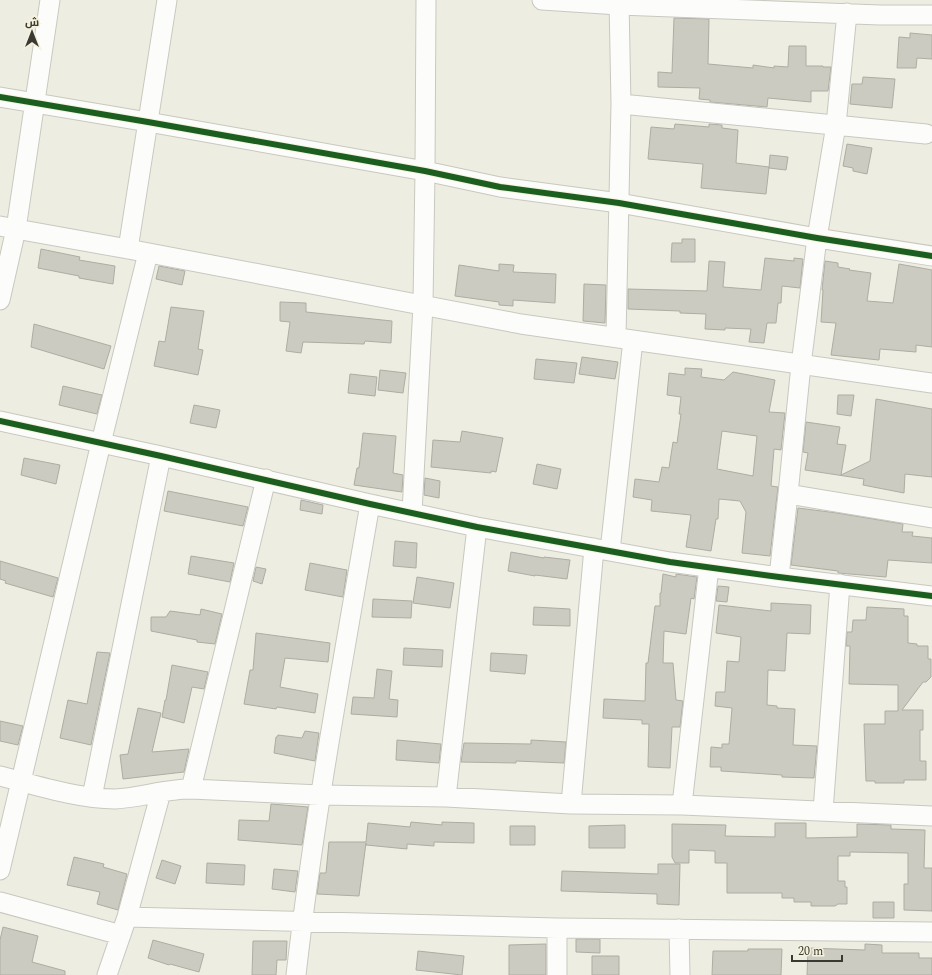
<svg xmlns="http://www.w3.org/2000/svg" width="932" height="975" font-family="Spectral,Cairo,serif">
	<rect width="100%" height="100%" fill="#eeede2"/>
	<!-- building -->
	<path fill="#cccbc2" stroke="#aeada3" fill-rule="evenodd" d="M674 18 709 19 708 64 753 68V65L774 68V66L788 67 789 46H806V66H823V67H831L828 91H811V102L768 98 767 107 710 102V100L699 99 700 88 658 87V72L672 73Z
		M910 33 932 35V59L917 58 916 68H897L899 37 910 38Z
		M863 77 895 79 892 108 850 104 852 84H862Z
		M675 124 709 127V124L722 125V128L738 130 736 163 769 167 766 194 701 188 703 164 648 159 651 127 674 129Z
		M847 144 872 148 867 174 853 171V168L843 166Z
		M770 155 788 157 786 170 769 168Z
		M682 239H695V262H671L672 243H682Z
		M41 249 80 257 79 260 115 266 113 284 79 278V276L38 268Z
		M765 258 794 261V258L803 259 800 288 782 286 781 303H778L776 323H767L764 343 749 342 751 329 725 328V330L705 329 706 314 680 313V311L628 309V289L707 291 709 261 725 262 723 287 761 290Z
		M825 261 838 263V267L850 269 849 270 871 273 867 301 893 303 899 264 932 270V347L916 345V352L880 349 879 360 831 355 836 323 821 322 823 290H822Z
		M499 264 514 265 513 272 556 274 555 303 513 300V306L499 305V302L455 296 459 265 499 271Z
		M159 266 185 271 182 285 156 279Z
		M584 284 606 285 605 323 583 321Z
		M280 302 306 303V312L392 321 391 343 365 341 364 344 303 342 301 353 286 351 290 322 280 321Z
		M171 307 204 311 198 349 203 350 198 375 154 366 159 341 165 342Z
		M34 324 111 346 104 369 31 347Z
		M582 357 618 362 615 379 579 374Z
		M536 359 577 363 574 383 534 379Z
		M685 368 702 369 701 377 724 380 733 372 775 380 769 412 785 413 781 450 774 449 771 486 778 487 770 556 742 553 746 512 740 501 719 499 718 519H716L711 551 686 547 691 515 651 511 652 500 633 497 635 479 659 482 662 467 669 468 673 442 677 443 681 414H679L681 397 667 395 669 373 685 375ZM722 431 757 436 753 476 717 469Z
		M380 370 406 373 403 393 378 390Z
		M350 374 377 377 375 396 348 393Z
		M63 386 102 395 97 414 59 405Z
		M838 395H854L851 416 837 414Z
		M876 399 932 409V477L905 474 904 493 863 485 864 479 805 470 808 453 803 452 806 422 840 427 837 444 846 445 841 475 870 461Z
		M194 405 220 410 216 428 190 423Z
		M462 431 503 438 496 472 491 471V473L431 467 433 440 460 442Z
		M363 433 396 436 393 473 403 475 402 492 354 485 357 468H359Z
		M24 458 60 465 56 484 21 475Z
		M537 464 561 469 557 489 533 484Z
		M425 478 440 481 439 498 424 495Z
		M168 491 248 507 243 526 164 511Z
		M301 500 323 505 322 514 300 510Z
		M798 508 837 513 903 524 902 532H913L912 536 932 538V563L888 560 886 577 838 573V571L791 565Z
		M395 541 417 543 416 568 393 566Z
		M511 552 544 558V557L570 560 567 579 535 575V576L508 571Z
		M191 556 234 563 230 582 188 574Z
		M0 561 58 578 53 597 5 583 6 581 0 579Z
		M310 563 347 570 343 597 305 590Z
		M256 567 266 569 262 584 253 581Z
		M663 574 676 577V574L697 577 694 599 691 598 686 634 664 631 663 663H673L676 700 683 701 680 727H672L670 768 648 767 649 724H642V720L603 718 604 699 645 701 646 663H648L655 606H660V593H661Z
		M417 577 454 583 450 608 413 603Z
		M718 586 729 587 727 602 716 601Z
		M373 599 412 601 411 618 372 617Z
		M771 603 811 605 810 634 787 633 785 671 768 670 767 705 777 706V708L795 709 793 745 817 746 814 778 782 777V775L721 771V767H710L711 747 722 748V744H729L732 708 715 706 716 692H725L727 661 739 662 741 637 716 633 719 605 771 611Z
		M534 607 570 609V626L533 625Z
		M867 607 904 609V616H908V643L917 644V646H928V659H931V677L926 682H923L902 710H923V730H920V761H926V780H904V783H875V781H866L864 724H885V711H898V685L849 684 850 646H846L847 632H852L853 620H866Z
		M201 609 222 614 215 644 197 642V640L151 631V617H166L170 611 200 615Z
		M256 633 330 643 328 662 285 658 280 687 318 694 315 713 277 707 276 709 244 704 250 670H253Z
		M404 648 443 650 442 667 403 665Z
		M97 652 110 653 91 745 60 738 68 700 87 704Z
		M491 653 527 655 525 674 490 671Z
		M172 665 208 672 204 689 192 687 184 723 162 717 165 700H166Z
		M377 669 392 671 389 699 398 700 397 717 351 714 353 697 374 698Z
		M138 708 161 713 152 752 189 749 184 772 123 779 120 755 128 754Z
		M0 721 23 726 18 745 0 741Z
		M305 731 319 733 315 761 274 753 276 737H277L278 735 302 738Z
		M397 740 441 744 439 763 396 760Z
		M531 740 566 742 564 763 516 761V763L461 762 464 743 531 744Z
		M271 804 308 807 302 845 238 840 239 820 269 821Z
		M411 822 442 825V822L474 823V843L434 842V846L407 844V849L366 845V843L359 896 317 894 320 873H326L329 842H366L368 823 410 827Z
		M775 823H806V838L857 837V824L891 825V829L925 830 924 868H932V911L904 910V884H908V853L850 852V856H838V881H845V887H847V904H838L835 906H811V902H794V898H782V893H727V863H715V851L689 850V863H675L672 857V824L726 825 725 836 775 837Z
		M625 825V848H589V826Z
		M510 826H535V845H510Z
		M74 857 104 864 103 867 127 874 118 910 97 904 100 892 67 885Z
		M162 860 181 866 175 884 156 878Z
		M207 863 245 865 244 885 206 883Z
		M658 864H680L679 905 657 904V894L561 891 562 871 658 874Z
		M274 869 298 871 295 892 272 889Z
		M873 902H894V918H873Z
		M3 927 38 936 32 962 65 971V975H0V940Z
		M576 939H600V953L576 952Z
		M153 940 204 954 199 972 170 964 169 965 148 958Z
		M253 941H287L286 960H277L276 975H252Z
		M546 944V975H509V945Z
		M865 944 882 945V953H919V958H932V975H807L808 948 865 950Z
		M748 949H782L781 975H712L713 951H748Z
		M418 951 464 956 462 975 416 970Z
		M592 956H619V975H592Z"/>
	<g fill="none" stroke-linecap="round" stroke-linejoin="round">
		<!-- minor casing -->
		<g stroke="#c9c8bf" stroke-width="21">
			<path id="minor" d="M542 0 619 5 880 15H932
				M0 97 148 122 425 171 500 187 619 203 817 238 932 256
				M621 104 926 134
				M0 226 128 249 521 324 932 383
				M128 249 167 0
				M0 300 16 229 50 0
				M616 337 621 104 619 0
				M0 421 161 456 370 504 477 527 670 562 779 577 932 596
				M788 494 932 518
				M412 513 423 305 425 171 426 0
				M610 551 633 340
				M779 577 788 494 801 365 817 238 836 125 847 13
				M0 776C35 785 78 799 115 799 136 798 155 792 176 790 181 789 186 789 191 789L320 795 446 797 571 804 682 805 932 816
				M191 789 266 479
				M92 797 161 456
				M446 797 477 527
				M571 804 594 548
				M682 805 709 567
				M823 811 840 584
				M0 870 101 443 148 253
				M0 902 121 935
				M127 917 557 928 932 932
				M679 929 680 975
				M107 975 127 917 161 792
				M296 975C314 817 343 660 370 504
				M557 975V928"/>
		</g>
		<!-- minor -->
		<use href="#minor" stroke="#fcfcfb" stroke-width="19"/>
		<!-- cycleway casing -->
		<g stroke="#f4f2dc" stroke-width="8">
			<path id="cycleway" d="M0 97 148 122 425 171 500 187 619 203 817 238 932 256
				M0 421 161 456 370 504 477 527 670 562 779 577 932 596"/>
		</g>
		<!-- cycleway -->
		<use href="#cycleway" stroke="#1b5e20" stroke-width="6"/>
	</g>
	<!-- north arrow -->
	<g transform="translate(32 32)" stroke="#f4f2dc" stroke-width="3" paint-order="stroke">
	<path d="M0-3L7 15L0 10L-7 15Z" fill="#3b3a32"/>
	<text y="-6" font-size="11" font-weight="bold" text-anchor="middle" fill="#3b3a32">ش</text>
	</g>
	<!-- scale -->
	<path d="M792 955v6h50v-6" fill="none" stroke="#3b3a32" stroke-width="2"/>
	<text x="798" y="955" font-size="12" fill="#3b3a32" stroke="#f4f2dc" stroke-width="3" paint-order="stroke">20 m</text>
</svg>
